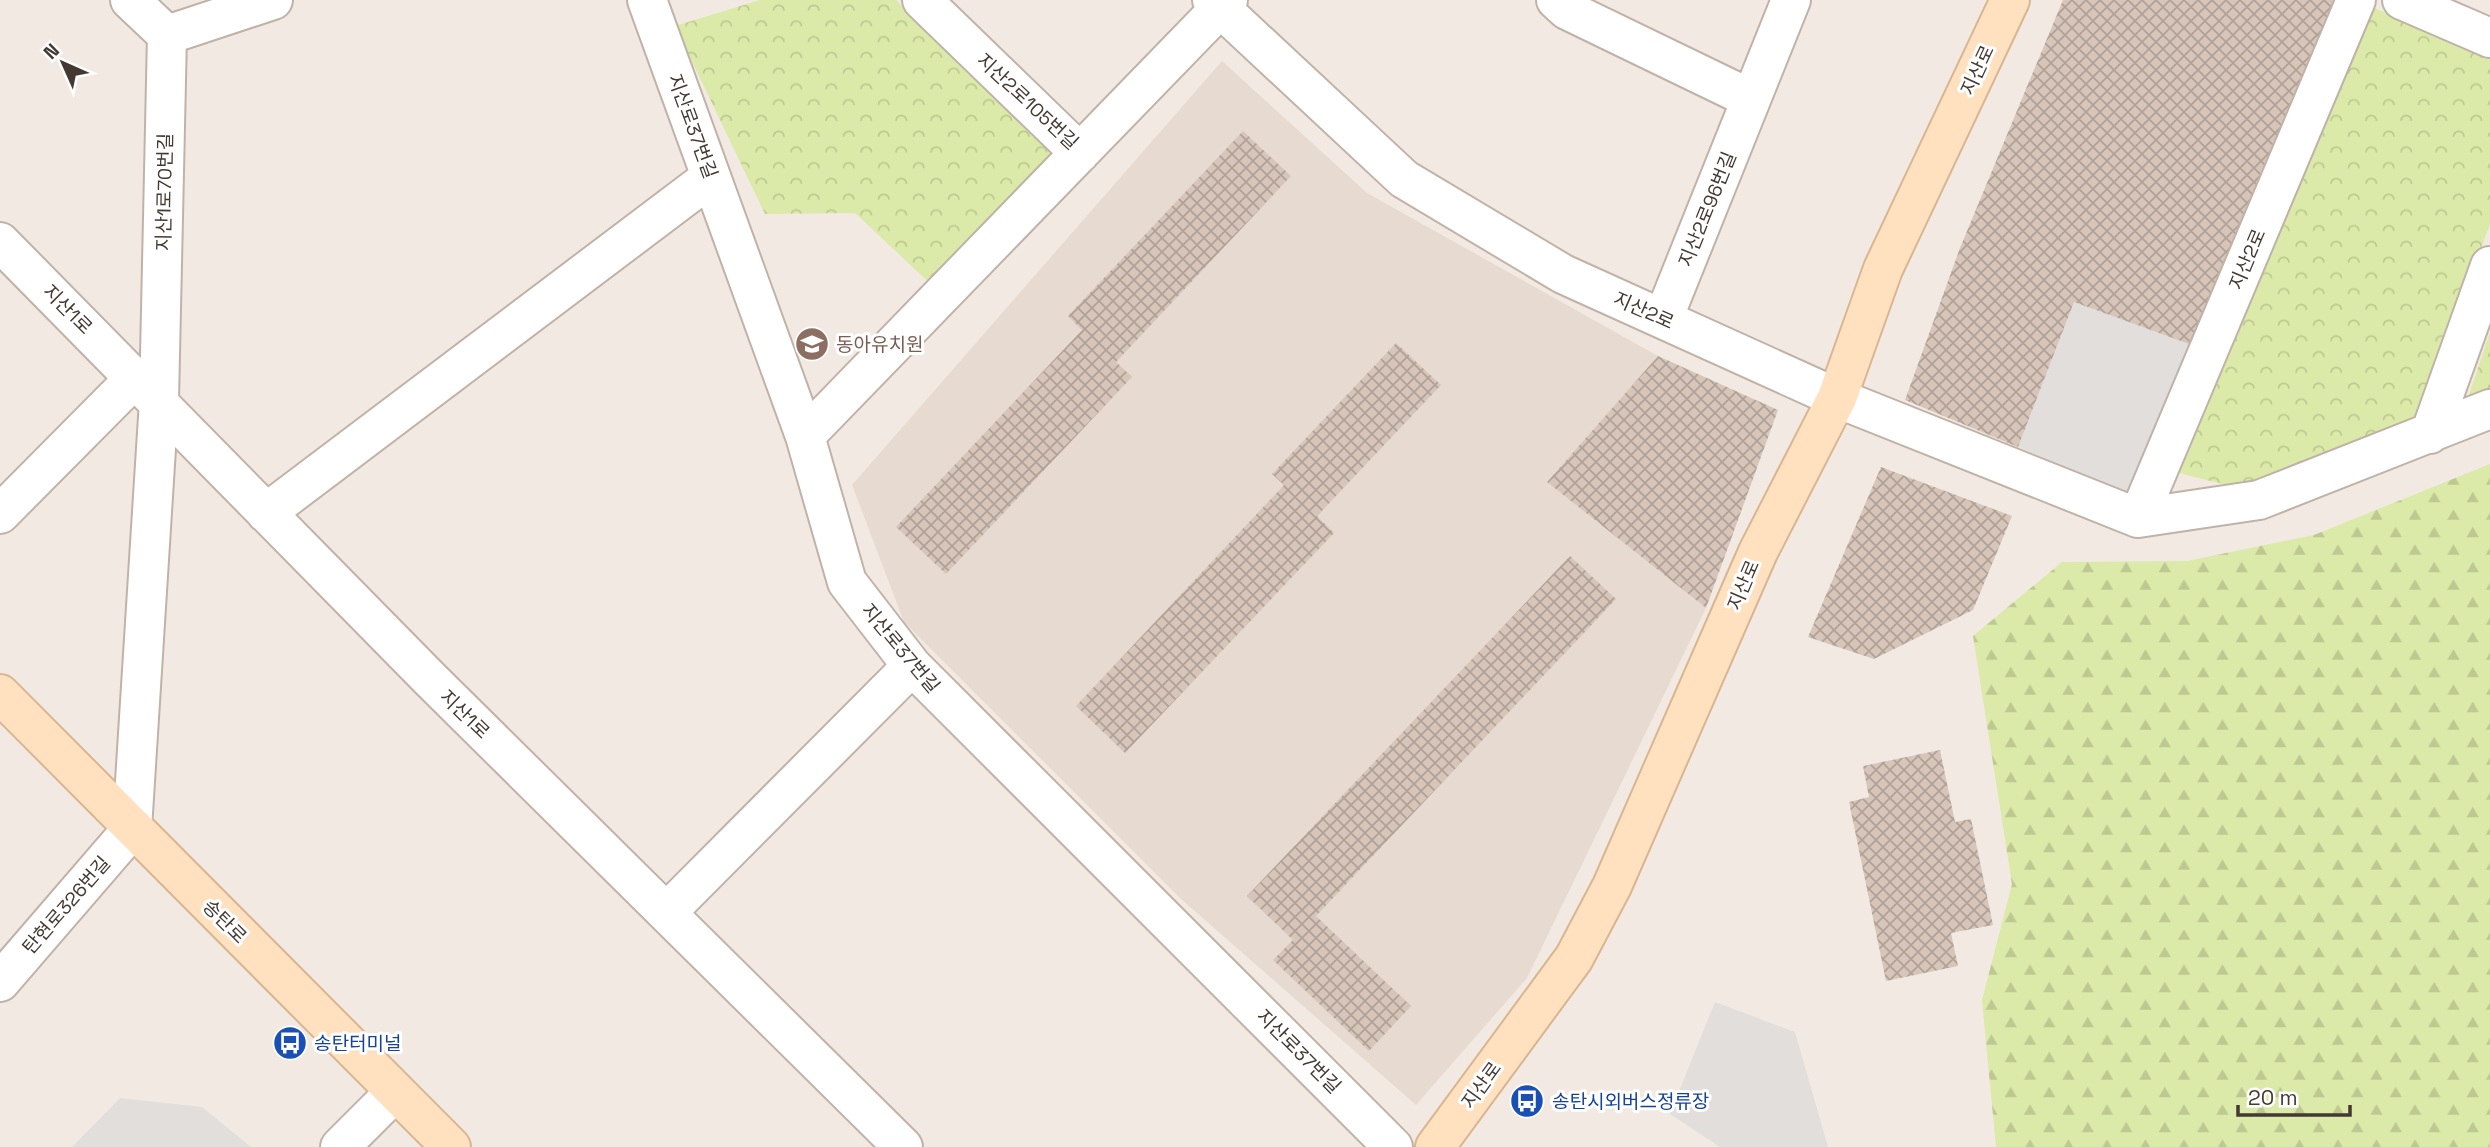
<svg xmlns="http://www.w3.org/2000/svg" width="2490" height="1147" font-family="'Space Grotesk','Noto Sans KR',sans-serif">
	<defs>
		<pattern id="forest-firs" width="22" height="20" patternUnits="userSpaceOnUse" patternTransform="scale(1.75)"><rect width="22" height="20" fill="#dbeaa8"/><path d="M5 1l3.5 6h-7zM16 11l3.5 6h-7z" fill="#bdc991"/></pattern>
		<pattern id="park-crowns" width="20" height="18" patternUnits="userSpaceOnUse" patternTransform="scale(1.75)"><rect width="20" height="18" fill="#dbeaa8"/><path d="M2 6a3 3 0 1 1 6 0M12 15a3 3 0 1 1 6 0" fill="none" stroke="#bdc991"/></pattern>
		<pattern id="building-cross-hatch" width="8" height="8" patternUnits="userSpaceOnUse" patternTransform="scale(1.75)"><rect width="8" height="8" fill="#d7c5ba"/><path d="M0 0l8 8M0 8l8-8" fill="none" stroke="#b0a198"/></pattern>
	</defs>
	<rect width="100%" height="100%" fill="#f2eae2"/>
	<!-- residential -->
	<path fill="#e7dad0" d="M1222 61 1367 193 1658 356 1547 482 1706 608 1527 978 1416 1105 1181 899 904 622 852 485Z"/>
	<!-- forest -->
	<path fill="url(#forest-firs)" d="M2490 464V1147H1996L1982 1000 2012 884 1973 636 2062 562 2187 561 2314 535Z"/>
	<!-- park -->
	<path fill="url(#park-crowns)" d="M760 0H896L1061 161 938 291 855 213 765 214 675 26Z
		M2370 6 2490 58V224L2412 433 2238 488 2179 473 2185 432Z
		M2490 332V407L2461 418Z"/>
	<!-- parking -->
	<path fill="#e2dedb" d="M2074 302 2189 344 2128 495 2018 447Z
		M1715 1002 1795 1032 1828 1147H1720L1670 1114Z
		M120 1098 202 1107 251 1147H72Z"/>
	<!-- building -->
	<path fill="url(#building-cross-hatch)" d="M2063 0H2342L2235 247 2189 344 2074 302 2018 447 1905 400 1960 248Z
		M1243 131 1291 176 1116 362 1132 377 946 574 896 527 1082 330 1068 316Z
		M1396 343 1441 385 1317 516 1334 533 1125 753 1076 706 1284 485 1272 474Z
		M1658 356 1778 410 1706 608 1547 482Z
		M1881 467 2012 516 1973 610 1874 659 1808 637Z
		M1570 556 1616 599 1316 916 1411 1006 1369 1051 1273 960 1293 940 1247 896Z
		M1940 750 1955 822 1971 819 1993 925 1951 933 1958 966 1886 981 1849 802 1869 797 1863 766Z"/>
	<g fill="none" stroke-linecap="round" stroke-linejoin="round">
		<!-- minor casing -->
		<g stroke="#c1b2a8" stroke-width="42">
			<path id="minor" d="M647 0 805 436 847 582 912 666 1393 1147
				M922 0 1080 153
				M1212 0 1404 179 1563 274 1837 398 2138 518 2259 500 2490 409
				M1556 0 1567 10 1751 99
				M2402 0 2490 38
				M167 35 273 0
				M0 242 429 678 903 1147
				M1663 319 1791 0
				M2430 434 2490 266
				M805 436 1228 0
				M266 513 711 177
				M0 514 136 377
				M2138 518 2356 0
				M667 912 912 666
				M0 982 132 829 159 401 167 35 130 0
				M340 1147 395 1092"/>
		</g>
		<!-- secondary casing -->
		<g stroke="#d9b591" stroke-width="42">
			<path id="secondary" d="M0 694 451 1147
				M1435 1147 1574 958 1612 886 1758 552 1837 398 1883 269 2010 0"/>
		</g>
		<!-- minor -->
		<use href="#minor" stroke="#fff" stroke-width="38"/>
		<!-- secondary -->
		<use href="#secondary" stroke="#ffe1c0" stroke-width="38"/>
	</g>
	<!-- icons -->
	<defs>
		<g id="school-disc" transform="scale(1.75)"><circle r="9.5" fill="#8d6e63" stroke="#fff"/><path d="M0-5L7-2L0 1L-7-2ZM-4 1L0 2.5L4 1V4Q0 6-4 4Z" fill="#fff"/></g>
		<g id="bus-disc" transform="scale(1.75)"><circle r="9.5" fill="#1a4fb4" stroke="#fff"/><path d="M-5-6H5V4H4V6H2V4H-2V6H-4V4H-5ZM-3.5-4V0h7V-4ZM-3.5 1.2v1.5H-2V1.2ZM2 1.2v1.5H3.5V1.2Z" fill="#fff"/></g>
	</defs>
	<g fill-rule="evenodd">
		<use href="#school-disc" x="812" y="344"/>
		<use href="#bus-disc" x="290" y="1043"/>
		<use href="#bus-disc" x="1527" y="1101"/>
	</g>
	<g text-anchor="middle" stroke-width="6" stroke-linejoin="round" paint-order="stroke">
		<!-- street labels -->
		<g font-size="19" fill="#443932" stroke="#fff">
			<text transform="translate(1977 70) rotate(-65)" y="7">지산로</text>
			<text transform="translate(1028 101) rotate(43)" y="7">지산2로105번길</text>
			<text transform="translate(693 126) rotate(70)" y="7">지산로37번길</text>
			<text transform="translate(164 192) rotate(-89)" y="7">지산1로70번길</text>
			<text transform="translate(1707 209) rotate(-68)" y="7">지산2로96번길</text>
			<text transform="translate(2247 259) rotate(-67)" y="7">지산2로</text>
			<text transform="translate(68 309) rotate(45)" y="7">지산1로</text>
			<text transform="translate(1644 310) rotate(24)" y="7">지산2로</text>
			<text transform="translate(1743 585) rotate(-67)" y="7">지산로</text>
			<text transform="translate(901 648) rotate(50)" y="7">지산로37번길</text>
			<text transform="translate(465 714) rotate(44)" y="7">지산1로</text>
			<text transform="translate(66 905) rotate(-49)" y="7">탄현로326번길</text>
			<text transform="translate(225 921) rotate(45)" y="7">송탄로</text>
			<text transform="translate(1299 1051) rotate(45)" y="7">지산로37번길</text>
			<text transform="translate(1481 1085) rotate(-54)" y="7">지산로</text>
		</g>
		<!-- education labels -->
		<g font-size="19" fill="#785e54" stroke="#fff" text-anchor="start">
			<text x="836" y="351">동아유치원</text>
		</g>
		<!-- transit labels -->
		<g font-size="19" fill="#164399" stroke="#fff" text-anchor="start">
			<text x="314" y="1050">송탄터미널</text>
			<text x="1552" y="1108">송탄시외버스정류장</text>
		</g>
	</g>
	<!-- north arrow -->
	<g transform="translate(63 63) rotate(315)" stroke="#ffffff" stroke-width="5" paint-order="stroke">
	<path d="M0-5L12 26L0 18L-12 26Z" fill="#443932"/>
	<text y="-10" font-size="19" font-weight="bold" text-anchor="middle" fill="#443932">N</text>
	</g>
	<!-- scale -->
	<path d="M2238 1105v10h112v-10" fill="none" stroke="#443932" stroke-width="3.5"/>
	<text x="2248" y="1105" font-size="21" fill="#443932" stroke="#ffffff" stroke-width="5" paint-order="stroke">20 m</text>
</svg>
